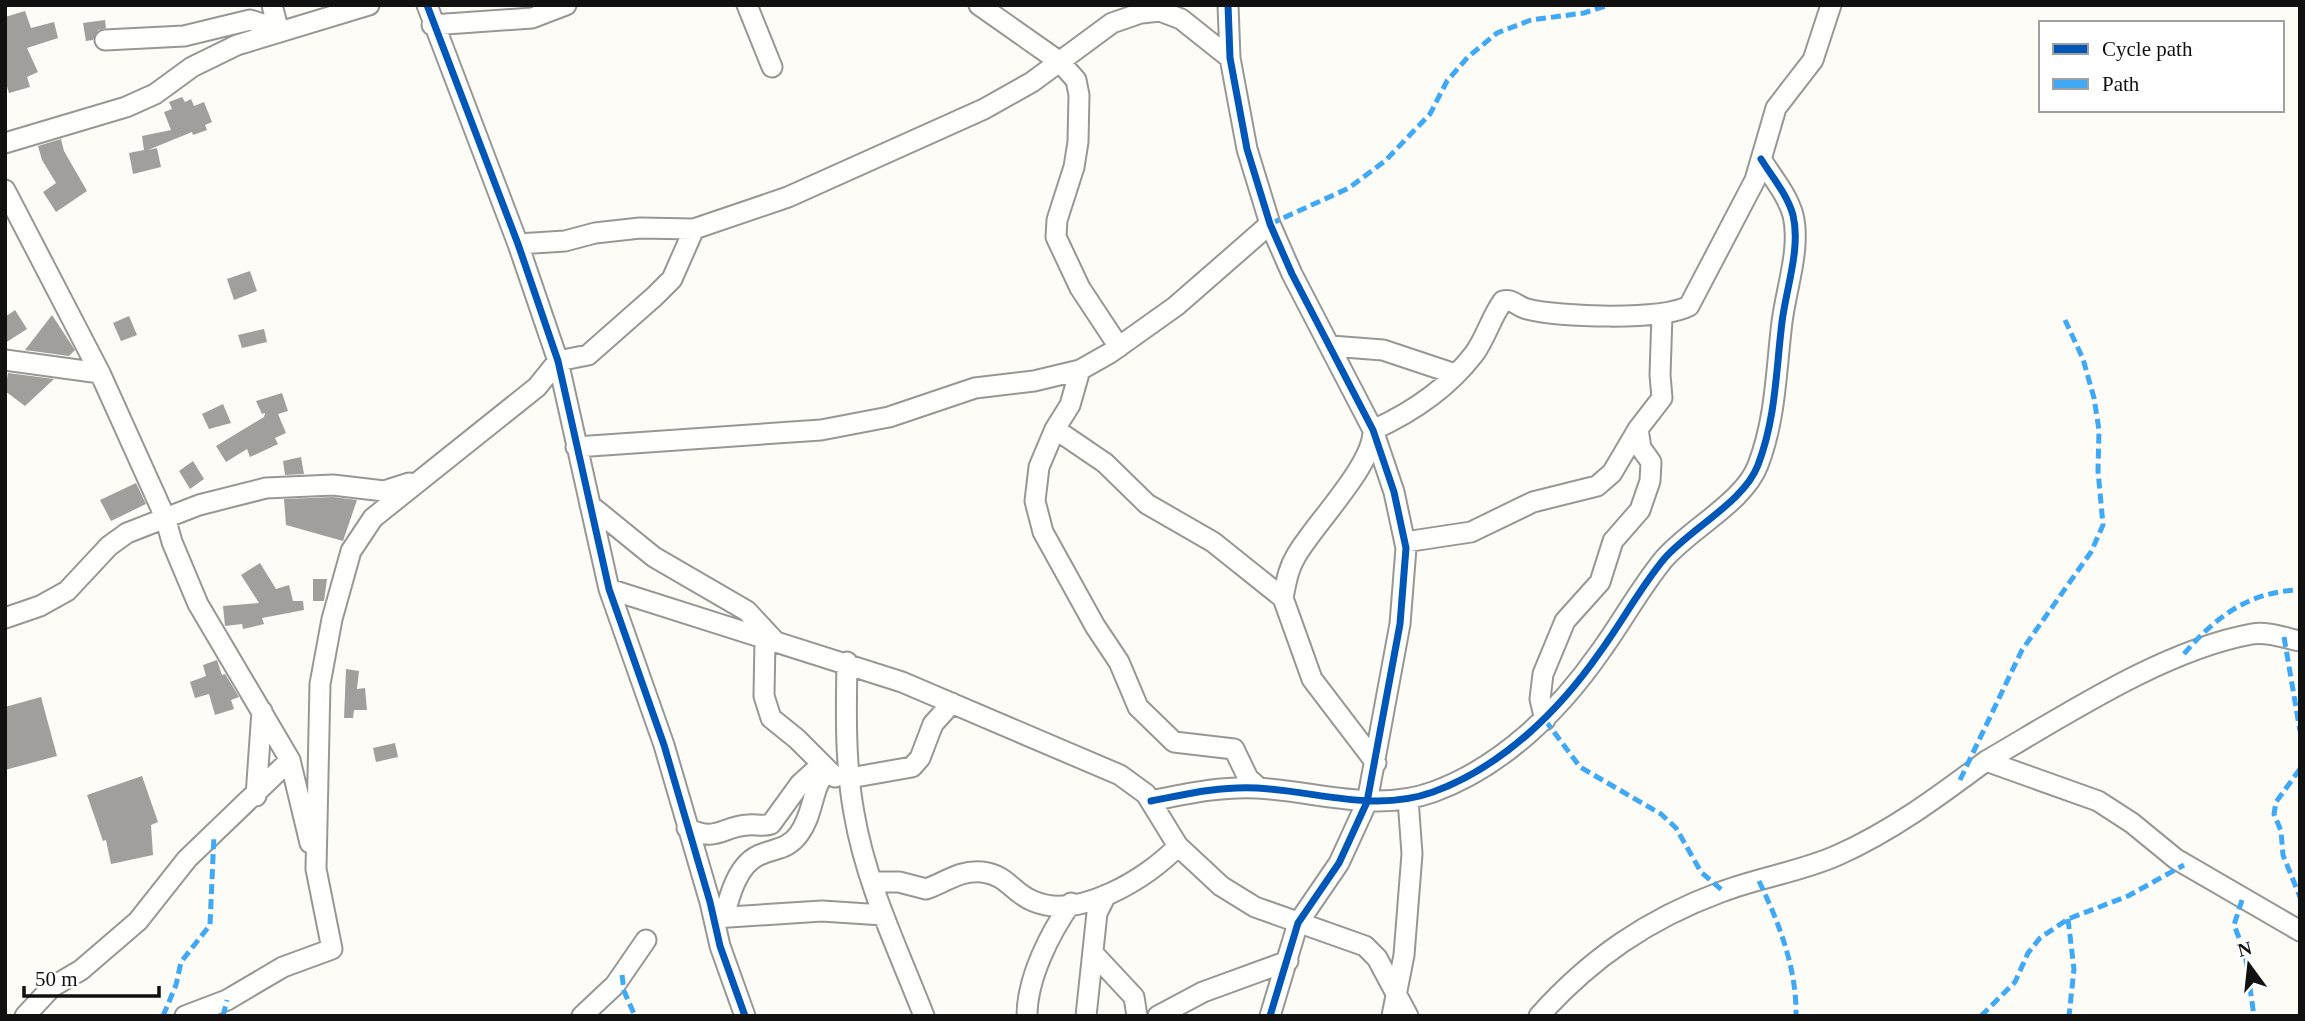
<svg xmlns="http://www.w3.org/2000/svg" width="2305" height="1021" font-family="'Times New Roman',serif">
	<rect width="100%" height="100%" fill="#fdfcf7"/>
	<!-- building -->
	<path fill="#a19f9c" d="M25 11 31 28 54 22 58 38 27 48 38 72 27 77 30 87 9 93 5 80V17Z
		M105 20 106 28 98 30 93 40 86 41 83 23Z
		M182 97 185 102 191 99 194 106 204 102 212 122 205 125 207 130 193 135 192 132 148 150 157 148 161 167 133 174 129 153 144 150 142 136 171 130 164 112 172 109 169 102Z
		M61 139 64 151 87 191 56 212 43 192 56 183 42 160 38 146Z
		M250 271 257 291 234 300 227 279Z
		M15 310 27 329 5 343V317Z
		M52 315 75 350 69 356 25 350Z
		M129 316 137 335 121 341 113 323Z
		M264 329 267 342 242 348 238 335Z
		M8 373 54 379 25 406 5 391Z
		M282 393 288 411 278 414 286 433 275 438 278 444 250 457 247 449 226 462 216 446 264 417 265 413 262 414 256 401Z
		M223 404 231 423 209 429 202 414Z
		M301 457 304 474 285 475 283 461Z
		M193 461 204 479 190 489 179 471Z
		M136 483 146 504 111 521 100 500Z
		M333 497 357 500 343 541 286 525 284 499Z
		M260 563 276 589 289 585 293 601H303L304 610 262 618 264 624 243 629 242 624 225 626 223 606 259 603 241 575Z
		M313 579H327L324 601H313Z
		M217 660 222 675 225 674 239 697 231 700 234 709 215 715 209 694 195 698 190 682 206 676 203 665Z
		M346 669 359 671 357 689 365 688 367 710H354L353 718H344Z
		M41 697 57 756 5 770V707Z
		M395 743 398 757 376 762 373 748Z
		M142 776 158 822 151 825 153 855 111 864 106 840 103 841 87 795Z"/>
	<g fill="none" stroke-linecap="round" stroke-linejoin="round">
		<!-- street casing -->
		<g stroke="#979795" stroke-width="23">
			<path id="street" d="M272 5 278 28
				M427 5 518 244 558 361 609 589 664 745 710 902 720 946 745 1016
				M747 5 772 67
				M979 5 1060 62 1076 80 1079 95 1078 142 1074 167 1057 220 1056 237 1080 288 1119 347
				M1228 5 1230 58 1247 149 1270 224 1292 274 1373 430 1394 492 1406 548 1400 624 1367 802 1339 863 1298 923 1270 1016
				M432 25 532 18 566 5
				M105 40 184 36 250 20 282 30
				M5 143 126 107 155 94 192 67 237 45 369 5
				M5 190 100 373 165 517 172 542 198 604 290 760 310 843
				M518 244 565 241 595 233 640 228 694 229 788 197 984 109 1032 82 1112 23 1141 13 1160 11 1181 19 1230 58
				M1331 346 1383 350 1455 374
				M5 360 100 373
				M1080 370 1070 405 1055 429 1039 467 1035 501 1043 532 1095 626 1119 662 1138 707 1174 742 1234 749 1248 778 1259 788
				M1055 429 1105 463 1147 504 1213 542 1283 598 1312 679 1376 763
				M576 447 821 430 889 417 975 388 1034 381 1080 370 1110 353 1176 306 1270 224
				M590 505 654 557 747 611 774 640
				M1405 542 1471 532 1533 502 1597 486 1612 473 1638 429 1662 398 1660 375 1662 315
				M609 589 902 682 1120 775 1146 794 1178 846 1221 886 1255 907 1365 946 1377 958 1408 1016
				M1283 598C1286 583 1288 569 1296 556 1314 524 1374 465 1373 430 1413 412 1447 389 1474 354 1486 338 1491 317 1503 301 1512 298 1518 307 1527 309 1560 317 1660 321 1689 306L1755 180 1776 108 1813 60 1831 5
				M5 618 40 606 67 591 109 546 127 533 199 505 266 488 333 485 384 491 409 483
				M765 638 764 696 771 718 797 739 835 777
				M847 662C846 712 845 764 854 813 866 884 898 949 924 1016
				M1545 720 1540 699 1543 674 1565 621 1600 582 1613 541 1640 510 1650 481 1651 462 1641 448 1638 429
				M1986 761C2064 716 2163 650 2252 634 2267 631 2285 638 2300 641
				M850 778 912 767 920 758 933 724 952 703
				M256 796 262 711
				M1151 801C1186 794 1221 786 1257 788 1316 791 1375 813 1433 792 1502 767 1559 711 1600 652 1622 622 1640 588 1664 559 1691 528 1744 502 1758 465 1776 418 1776 370 1782 322 1786 289 1801 248 1793 215 1787 194 1772 177 1761 159
				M687 828C718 843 722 826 748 825 756 824 762 827 771 824L800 784 822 764
				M872 882H899L926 889C947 882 958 870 982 872 1008 875 1012 893 1033 901 1078 921 1148 878 1178 846
				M714 918 822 911 883 915
				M724 918C729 896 738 862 762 854 777 848 788 849 799 834 814 814 811 789 827 769
				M1093 953 1134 997 1137 1016
				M25 1016 52 987 81 970 138 921 187 859 290 760
				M185 1016 227 1000 283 967 332 949 316 869 320 684 332 619 351 551 373 518 537 387 558 361 588 355 655 296 672 279 694 229
				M582 1016 615 985 646 940
				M1027 1016C1027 978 1050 933 1071 903
				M1086 1016 1097 913 1106 895
				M1158 1016 1203 992 1288 961
				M1392 1016 1404 955 1412 854 1408 799
				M1539 1016C1591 958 1648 919 1721 892 1760 877 1800 872 1838 855 1892 831 1939 796 1986 761L2098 801 2132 823 2176 859 2300 931"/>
		</g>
		<!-- street -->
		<use href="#street" stroke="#fffffe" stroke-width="19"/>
		<!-- quiet -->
		<path stroke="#3fa9f5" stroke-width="5" stroke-dasharray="10 5" stroke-linecap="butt" d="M1270 224 1349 188 1385 161 1430 114 1447 81 1468 57 1497 33 1531 20 1584 13 1609 5
			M2284 637 2300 731
			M2184 654C2215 617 2250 591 2300 590
			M1545 720 1580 767 1661 814 1676 828 1701 872 1723 891
			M2300 769 2276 802 2274 814 2281 831 2283 855 2300 897
			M1960 780 2022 650 2091 552 2103 525 2098 471 2099 430 2094 398 2083 359 2065 320
			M1759 881C1779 923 1797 969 1796 1016
			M2242 900 2234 925 2245 953 2254 1016
			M2068 919 2074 969 2069 1016
			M622 975 624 991 635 1016
			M163 1016 176 985 181 962 210 925 214 835
			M223 1016 227 1000
			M1981 1016 2015 982 2028 953 2040 938 2068 919 2128 896 2184 865"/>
		<!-- cycleway casing -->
		<g stroke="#fff" stroke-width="11">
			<path id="cycleway" d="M427 5 518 244 558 361 609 589 664 745 710 902 720 946 745 1016
				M1228 5 1230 58 1247 149 1270 224 1292 274 1373 430 1394 492 1406 548 1400 624 1367 802 1339 863 1298 923 1270 1016
				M1151 801C1186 794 1221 786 1257 788 1316 791 1375 813 1433 792 1502 767 1559 711 1600 652 1622 622 1640 588 1664 559 1691 528 1744 502 1758 465 1776 418 1776 370 1782 322 1786 289 1801 248 1793 215 1787 194 1772 177 1761 159"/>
		</g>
		<!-- cycleway -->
		<use href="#cycleway" stroke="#0057b8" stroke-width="7"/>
	</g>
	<!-- border -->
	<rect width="2305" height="1021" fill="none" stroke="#111111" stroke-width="14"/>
	<!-- legend -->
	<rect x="2039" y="21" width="245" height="91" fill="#ffffff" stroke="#a0a0a0" stroke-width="2"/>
	<rect x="2053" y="44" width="35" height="10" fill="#0057b8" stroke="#a0a0a0" stroke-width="2"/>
	<text x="2102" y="56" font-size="21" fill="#111111">Cycle path</text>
	<rect x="2053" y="79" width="35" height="10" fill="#3fa9f5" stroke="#a0a0a0" stroke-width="2"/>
	<text x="2102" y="91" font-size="21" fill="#111111">Path</text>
	<!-- north arrow -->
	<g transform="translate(2249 965) rotate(345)" stroke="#ffffff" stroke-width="5" paint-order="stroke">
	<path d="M0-5L12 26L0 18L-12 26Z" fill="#111111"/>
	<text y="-10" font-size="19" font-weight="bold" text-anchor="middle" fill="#111111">N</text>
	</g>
	<!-- scale -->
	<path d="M24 986v10h135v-10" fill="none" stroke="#111111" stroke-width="3.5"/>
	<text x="35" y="986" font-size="21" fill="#111111" stroke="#ffffff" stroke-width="5" paint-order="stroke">50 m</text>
</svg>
